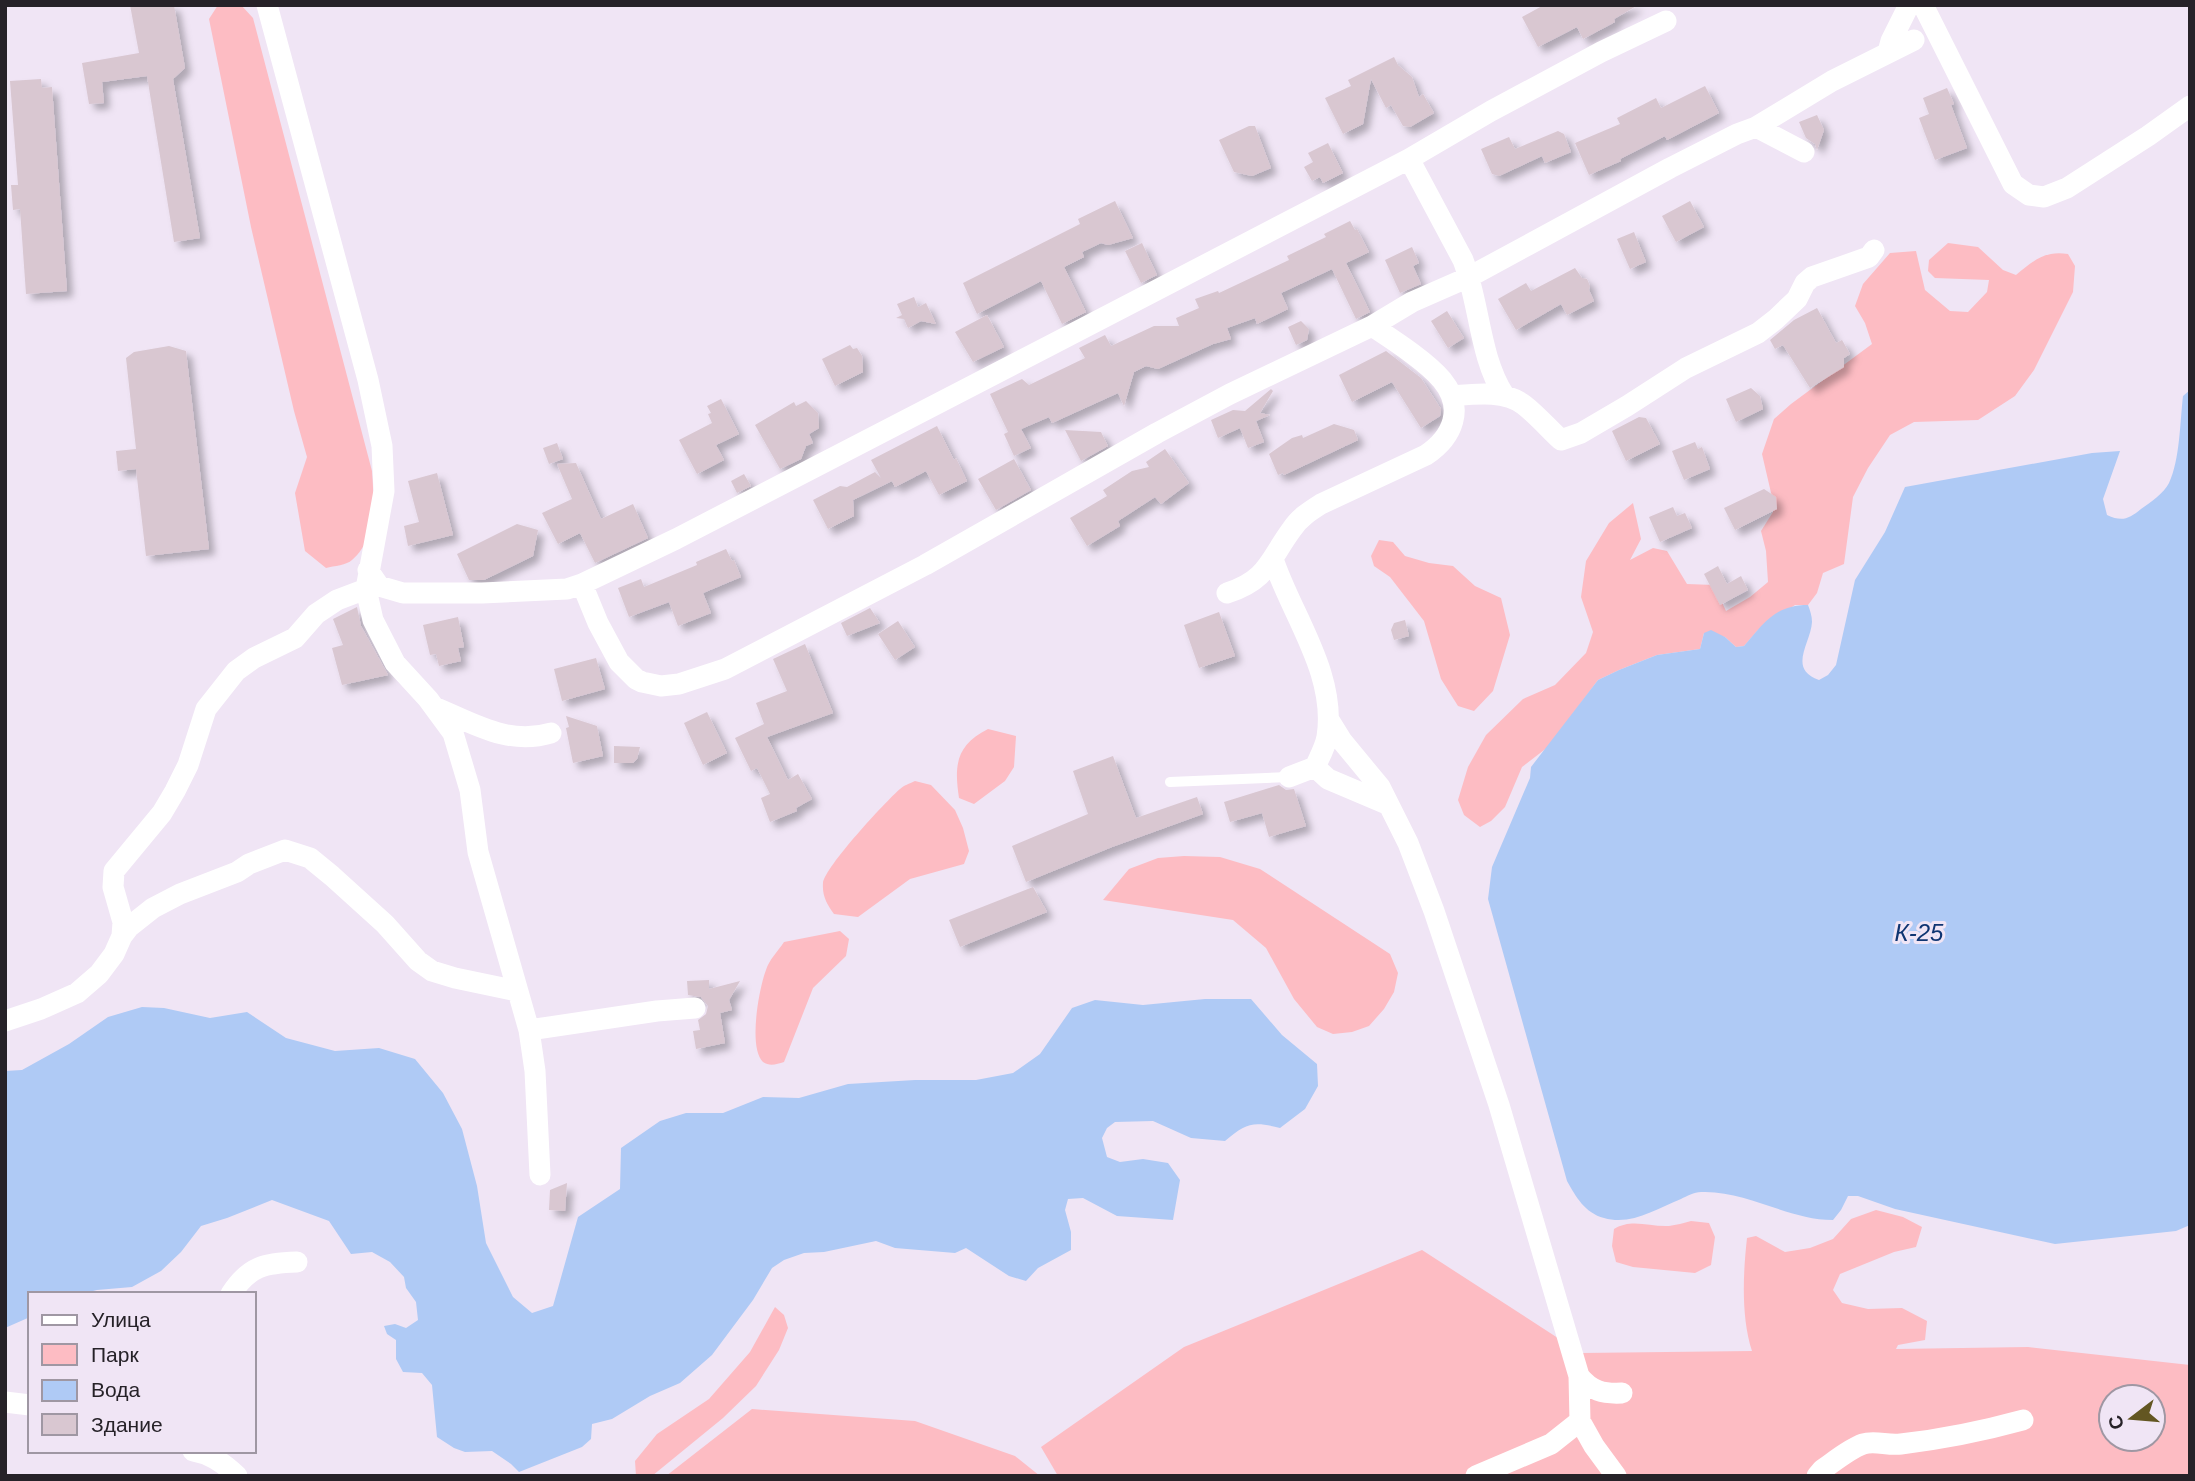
<svg xmlns="http://www.w3.org/2000/svg" width="2195" height="1481" font-family="Helvetica,sans-serif">
	<defs>
		<filter id="shadow"><feDropShadow dx="6" dy="6" stdDeviation="3.5" flood-color="#0004"/></filter>
	</defs>
	<rect width="100%" height="100%" fill="#f0e5f5"/>
	<!-- green -->
	<path fill="#fdbcc3" fill-rule="evenodd" d="M218 5H241L253 18 372 471C374 499 377 539 352 560 347 565 334 566 326 568L305 551 295 493 307 457 294 411 251 227 209 19Z
		M1948 243 1978 247 2003 270 2016 275C2033 261 2045 250 2068 254L2075 266 2073 292 2034 370 2015 396 1978 420 1914 422 1890 435 1868 468 1853 497 1844 564 1823 573 1817 593 1808 605H1795L1758 630 1744 646 1736 647 1725 637 1704 633 1700 649 1657 655 1619 670 1598 680 1548 747 1522 767 1505 807 1491 821 1480 827 1464 815 1458 800 1468 767 1486 735 1523 699 1555 685 1586 653 1593 632 1581 597 1586 561 1609 523 1633 503 1641 539 1630 560 1653 548 1667 551 1687 584 1714 585 1726 611 1750 597 1768 582 1766 551 1761 531 1773 512 1772 497 1762 454 1774 419 1791 404 1872 344 1865 323 1855 306 1863 284 1890 253 1916 251 1925 290 1950 311 1968 312 1987 292 1989 280 1935 278 1928 271 1929 260Z
		M1379 540 1393 542 1405 556 1429 563 1453 566 1475 586 1501 598 1510 635 1493 691 1474 711 1458 706 1441 679 1424 621 1390 577 1374 566 1371 556Z
		M988 729 1016 736 1014 767 1005 781 974 804 959 798C954 765 956 745 988 729Z
		M915 781 931 785 955 810 963 828 969 851 964 864 910 879 858 917 834 914C827 904 822 896 823 883 825 867 885 802 900 789 904 785 909 784 915 781Z
		M1184 856 1220 857 1260 869 1390 954 1398 973 1394 992 1384 1009 1369 1026 1352 1032 1333 1034 1317 1027 1294 999 1266 948 1233 920 1103 900 1129 869 1158 858Z
		M840 931 849 939 846 956 813 988 784 1062C777 1064 770 1067 763 1062 748 1048 759 988 766 970 769 960 778 951 784 942Z
		M1876 1210 1903 1217 1922 1227 1916 1247 1894 1252 1840 1274 1833 1290 1842 1303 1868 1309 1902 1308 1927 1321 1925 1340 1898 1345 1896 1349 2028 1347 2190 1365V1476H1058L1041 1447 1184 1347 1422 1250 1581 1353 1752 1351C1741 1317 1743 1274 1747 1238L1756 1236 1785 1252 1810 1248 1833 1239 1851 1219ZM2111 1397H2153V1439H2111Z
		M1691 1221 1709 1223 1715 1237 1711 1265 1695 1273 1633 1267 1616 1262 1612 1246 1614 1229C1632 1218 1649 1227 1669 1226 1676 1225 1684 1223 1691 1221Z
		M775 1307 784 1315 788 1328 779 1350 756 1386 723 1418 652 1476H636L635 1461 657 1434 709 1399 750 1352Z
		M752 1409 915 1421 1015 1456 1040 1476H666Z"/>
	<!-- water -->
	<path fill="#afcaf5" d="M2190 390V1225L2176 1231 2055 1244 1895 1209 1858 1196H1848L1841 1210 1833 1220C1788 1220 1746 1190 1701 1192 1694 1192 1687 1196 1681 1199 1656 1209 1631 1226 1604 1218 1585 1213 1576 1197 1567 1181L1488 899 1492 867 1530 778 1531 767 1598 680 1619 670 1657 655 1700 649 1704 633 1711 630 1725 637 1736 647 1744 646C1764 623 1775 605 1808 605 1810 610 1812 616 1812 622 1811 643 1787 669 1819 680L1828 675 1836 665 1855 580 1885 532 1905 487 2092 453 2120 451 2103 499 2107 515C2122 522 2129 519 2141 509 2150 503 2164 493 2169 483 2180 460 2180 421 2183 396Z
		M1205 999H1251L1282 1035 1317 1064 1318 1086 1305 1109 1280 1128C1253 1121 1246 1123 1225 1141L1191 1138 1153 1121 1115 1122 1107 1128 1102 1138 1107 1157 1120 1162 1143 1159 1168 1163 1180 1180 1173 1220 1117 1216 1083 1198 1068 1199 1065 1210 1071 1232V1250L1038 1268 1026 1281 1009 1276 966 1248 955 1253 895 1248 876 1241 824 1252 804 1253 784 1260 772 1268 753 1300 712 1355 680 1383 650 1396 612 1419 592 1424 591 1439 582 1447 519 1472 511 1464 492 1451 465 1452 454 1448 437 1437 432 1385 422 1373 403 1372 396 1359V1340L387 1334 384 1326 395 1324 406 1328 418 1320 416 1302 406 1288 404 1277 390 1262 372 1252 351 1254 329 1221 272 1200 227 1218 201 1226 181 1252 161 1271 132 1287 97 1290 81 1294H30V1317L5 1328V1071L22 1070 69 1044 108 1017 142 1007 164 1008 210 1018 247 1012 286 1038 335 1051 379 1048 415 1059 443 1093 462 1129 477 1186 486 1243 513 1297 532 1313 553 1306 578 1217 620 1189 621 1148 660 1121 686 1113H723L763 1097 799 1098 848 1084 915 1080H976L1013 1073 1040 1054 1072 1008 1095 1000 1143 1005Z"/>
	<!-- building -->
	<path fill="#d9c7d1" filter="url(#shadow)" d="M130 5H174L185 68 173 79 200 238 174 242 147 76 102 82 104 103 89 104 82 63 139 53Z
		M1544 5H1638L1614 19 1615 22 1583 39 1577 27 1538 47 1522 17Z
		M1394 57 1398 65 1412 77 1419 97 1423 94 1434 113 1410 127 1403 126 1391 105 1386 108 1371 79 1363 124 1343 134 1325 98 1351 86 1348 80Z
		M41 79 42 88 52 87 67 291 26 294 20 209 13 210 11 185H18L10 81Z
		M1705 86 1719 113 1667 140 1665 136 1620 159 1621 161 1589 175 1575 143 1620 124 1617 118 1656 98 1661 108Z
		M1947 88 1954 104 1951 105 1967 148 1935 160 1919 118 1929 114 1923 98Z
		M1817 115 1824 130 1817 150 1815 144 1806 138 1799 122Z
		M1249 126H1255L1271 168 1252 176 1234 172 1219 140Z
		M1558 131 1564 134 1571 152 1545 163 1542 156 1499 176 1492 174 1481 149 1509 137 1515 149Z
		M1328 143 1343 173 1323 183 1320 177 1312 181 1304 167 1313 162 1308 153Z
		M1115 201 1133 238 1108 245 1101 243 1082 252 1084 257 1064 267 1086 312 1062 324 1041 281 977 314 963 283 1080 224 1078 219Z
		M1690 201 1704 227 1676 242 1662 216Z
		M1350 221 1355 230 1357 229 1369 252 1346 263 1370 312 1356 319 1332 269 1281 293 1288 309 1257 324 1255 318 1227 328 1231 339 1213 344 1158 369 1146 366 1134 372 1124 406 1118 393 1052 423 1049 417 1021 429 1031 448 1014 456 1004 434 1008 432 990 394 1022 379 1029 385 1085 358 1079 348 1105 335 1111 346 1154 326H1179L1176 318 1199 308 1195 299 1218 291 1219 293 1289 260 1287 256 1326 237 1324 234Z
		M1634 232 1646 262 1630 269 1617 239Z
		M1142 243 1157 275 1141 283 1125 251Z
		M1412 247 1419 263 1413 266 1421 284 1400 293 1385 260Z
		M1575 268 1582 278 1587 279 1590 286 1589 290 1594 301 1567 315 1561 304 1516 330 1498 299 1526 283 1531 291Z
		M914 297 918 307 926 303 936 324 921 321 908 328 904 319 896 318 902 315 897 304Z
		M1817 308 1836 343 1842 340 1850 354 1844 358V367L1810 388 1783 345 1775 349 1770 340 1794 320Z
		M1447 311 1464 338 1448 348 1431 321Z
		M987 315 1004 347 973 362 955 332Z
		M1301 321 1309 329 1307 340 1296 345 1288 327Z
		M850 345 853 349 857 348 862 356 863 372 835 386 822 359Z
		M169 346 186 351 209 549 146 556 136 469 118 471 116 451 136 449 126 358 134 352Z
		M1386 351 1421 378 1441 409 1440 416 1421 428 1392 382 1352 402 1339 375Z
		M1751 388 1760 396 1763 409 1736 422 1726 399Z
		M1271 389 1273 391 1260 413 1270 415 1256 421 1264 442 1248 448 1240 428 1218 438 1211 420 1233 410 1245 411Z
		M721 399 739 434 716 445 724 460 697 474 679 440 712 423 708 414 711 413 707 406Z
		M806 401 818 413 819 428 809 434 813 443 806 446 801 459 780 469 755 425 794 402 796 406Z
		M1639 417 1646 418 1660 444 1626 461 1612 431Z
		M1334 424 1354 430 1358 440 1284 475 1283 473 1278 475 1269 454 1292 438 1302 435 1303 438Z
		M937 426 954 460 956 458 967 481 939 495 926 471 895 487 892 481 853 500 854 516 828 529 813 500 840 486 847 487 875 472 881 478 871 460Z
		M1065 430 1101 432 1108 446 1081 461Z
		M1695 442 1698 449 1702 447 1710 469 1684 480 1672 451Z
		M557 443 563 459 549 464 543 448Z
		M1165 449 1189 483 1161 504 1155 497 1118 521 1120 526 1087 546 1070 518 1107 496 1103 490 1132 471 1149 467 1146 462Z
		M1014 459 1031 490 996 510 978 479Z
		M576 463 601 519 633 504 648 538 595 563 580 533 558 544 542 513 572 499 557 464Z
		M437 473 453 535 408 546 404 526 419 522 408 481Z
		M744 474 751 486 737 493 731 481Z
		M1764 489 1776 497 1777 509 1735 530 1724 508Z
		M1673 507 1677 516 1685 513 1692 528 1660 542 1649 517Z
		M517 524 538 530 533 556 484 580H469L457 554Z
		M726 549 732 561 734 560 741 577 703 593 711 613 678 626 669 602 629 617 618 588 641 579 644 587 697 565 696 562Z
		M1718 566 1727 584 1741 576 1748 590 1720 605 1704 574Z
		M357 607 361 626 388 675 342 685 332 648 343 645 333 619Z
		M870 608 880 623 847 636 841 623Z
		M1219 612 1235 656 1199 668 1184 625Z
		M458 617 464 647 458 648 461 661 439 666 436 654 430 655 423 625Z
		M1405 620 1409 636 1394 640 1391 630 1394 623Z
		M898 621 915 647 895 660 878 634Z
		M805 644 833 713 767 737 788 780 798 774 812 799 796 808 797 811 770 822 761 798 770 794 757 768 751 771 735 738 764 724 756 703 787 691 773 659Z
		M596 658 605 689 562 701 554 669Z
		M707 712 727 753 703 765 684 723Z
		M566 716 597 726 603 756 573 763 566 728 569 727Z
		M614 746 640 747 637 759 633 763H614Z
		M1113 756 1136 818 1197 797 1203 814 1112 847 1026 882 1012 846 1088 814 1073 771Z
		M1279 785 1286 790 1294 789 1306 826 1269 837 1262 813 1230 822 1224 802Z
		M1033 887 1047 912 960 947 949 920Z
		M709 980V989L740 981 729 1000 732 1010 720 1013 725 1043 696 1049 693 1031 700 1030 698 1020 706 1014 708 1006 701 997 688 995 687 981Z
		M567 1183 565 1211 549 1210 550 1190Z"/>
	<g fill="none" stroke-linecap="round" stroke-linejoin="round">
		<!-- service -->
		<path stroke="#fff" stroke-width="10" d="M1170 782 1289 777"/>
		<!-- minor -->
		<path stroke="#fff" stroke-width="21" d="M267 5 368 380 382 446 384 491 366 589 373 620 395 663 428 699 453 733 470 790 478 852 529 1030 535 1071 540 1175
			M1923 5 2013 184 2029 195 2044 197 2067 188 2148 136 2190 106
			M1888 52 1891 41 1909 5
			M1756 127 1804 152
			M1409 159 1463 260C1480 304 1479 356 1504 395
			M1452 396C1475 394 1505 390 1524 405 1537 415 1549 429 1561 440L1581 433 1627 406 1686 368 1758 333 1776 319 1797 299 1805 283 1812 277 1869 257 1874 250
			M1273 559C1292 616 1337 674 1327 737 1325 748 1319 758 1315 767L1289 777
			M368 570 379 586 403 593H482L567 589 582 584 676 539 1047 347 1409 159 1491 111 1601 52 1666 21
			M582 584 598 623 619 662 636 679 642 682 661 686 679 684 725 669 925 565 1157 433 1230 394 1372 326 1412 302 1469 277 1670 168 1737 134 1756 127 1832 81 1914 40
			M1227 593C1268 580 1269 560 1292 529 1299 518 1310 511 1321 504L1426 455C1453 437 1465 408 1442 380 1426 361 1393 340 1372 326
			M434 707C473 723 508 746 551 733
			M1329 720 1342 741 1380 787 1408 843 1434 911 1499 1105 1579 1376 1580 1421 1594 1446 1616 1476
			M1315 767 1328 779 1387 804
			M122 936 123 922 113 887 114 871 162 813 175 791 188 765 206 709 236 671 254 658 295 638 316 614 337 600 366 589
			M5 1021 41 1009 77 993 99 974 114 954 122 936 129 927 153 908 180 894 237 872 249 864 285 850 310 858 332 876 385 924 418 961 432 971 455 978 517 991
			M529 1030 657 1011 695 1008
			M231 1294C249 1266 265 1263 297 1262
			M1579 1376C1591 1391 1603 1394 1622 1393
			M5 1402 30 1405
			M193 1451C211 1454 224 1463 237 1476
			M1476 1476 1551 1444 1580 1421
			M1817 1476 1822 1470C1835 1461 1849 1449 1863 1444 1875 1440 1888 1446 1901 1444 1943 1439 1983 1431 2023 1420"/>
	</g>
	<g text-anchor="middle" stroke-width="6" stroke-linejoin="round" paint-order="stroke">
		<!-- water labels -->
		<g font-size="24" font-style="italic" fill="#0f3572" stroke="#f0e5f5">
			<text x="1919" y="941">К-25</text>
		</g>
	</g>
	<!-- border -->
	<rect width="2195" height="1481" fill="none" stroke="#262228" stroke-width="14"/>
	<!-- legend -->
	<rect x="28" y="1292" width="228" height="161" fill="#f0e5f5" stroke="#9f97a3" stroke-width="2"/>
	<rect x="42" y="1315" width="35" height="10" fill="#ffffff" stroke="#9f97a3" stroke-width="2"/>
	<text x="91" y="1327" font-size="21" fill="#262228">Улица</text>
	<rect x="42" y="1344" width="35" height="21" fill="#fdbcc3" stroke="#9f97a3" stroke-width="2"/>
	<text x="91" y="1362" font-size="21" fill="#262228">Парк</text>
	<rect x="42" y="1380" width="35" height="21" fill="#afcaf5" stroke="#9f97a3" stroke-width="2"/>
	<text x="91" y="1397" font-size="21" fill="#262228">Вода</text>
	<rect x="42" y="1414" width="35" height="21" fill="#d9c7d1" stroke="#9f97a3" stroke-width="2"/>
	<text x="91" y="1432" font-size="21" fill="#262228">Здание</text>
	<!-- north arrow -->
	<g transform="translate(2132 1418) rotate(254)"><circle r="33" fill="#f0e5f5" stroke="#9f97a3" stroke-width="2"/>
	<path d="M0-5L12 26L0 18L-12 26Z" fill="#635622"/>
	<text y="-10" font-size="19" font-weight="bold" text-anchor="middle" fill="#262228">С</text>
	</g>
</svg>
